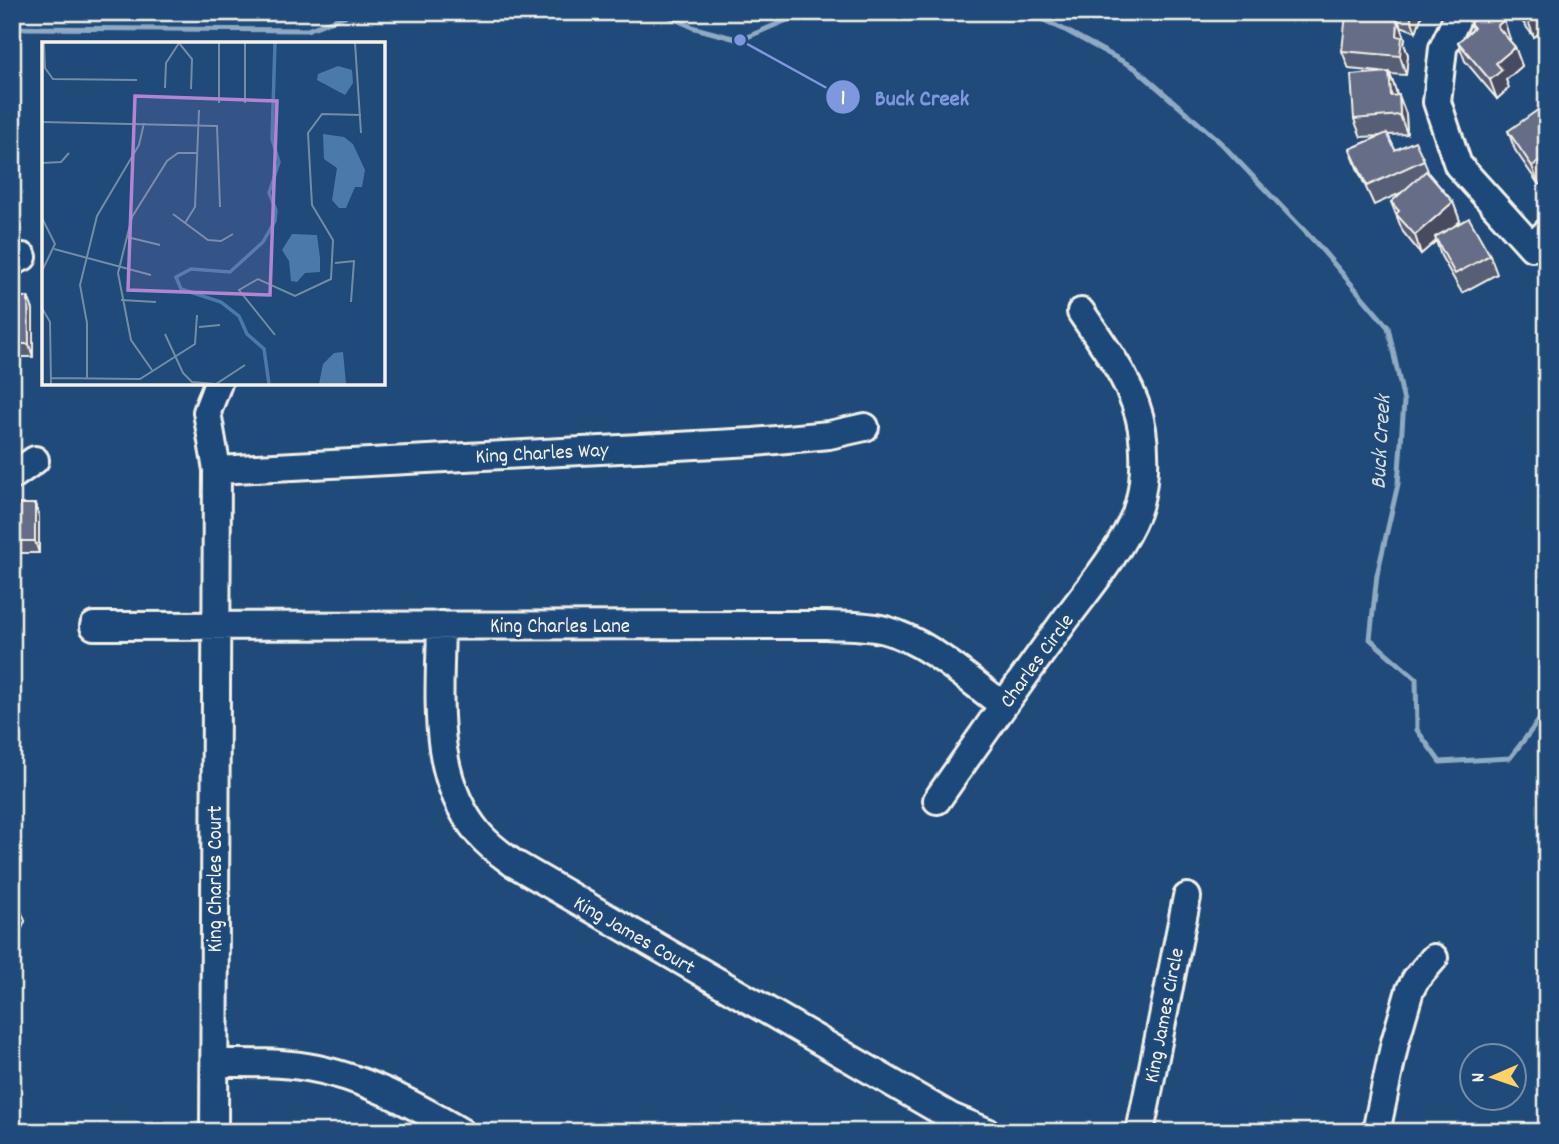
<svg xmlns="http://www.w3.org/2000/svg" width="1559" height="1144" font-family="Dekko,sans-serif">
	<rect width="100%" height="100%" fill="#1f4a7a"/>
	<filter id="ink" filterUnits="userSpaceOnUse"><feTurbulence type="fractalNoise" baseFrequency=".0143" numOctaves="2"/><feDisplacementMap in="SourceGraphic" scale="14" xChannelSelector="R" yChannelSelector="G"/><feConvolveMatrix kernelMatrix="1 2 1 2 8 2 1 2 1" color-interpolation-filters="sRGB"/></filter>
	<g filter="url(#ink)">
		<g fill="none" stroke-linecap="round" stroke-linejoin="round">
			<!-- stream -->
			<path stroke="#8faac2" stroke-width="5" d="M659 12 695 28 740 40 806 12
				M1027 12 1067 31 1135 68 1221 143 1317 244 1388 327 1404 402 1398 484 1377 575 1370 639 1416 679 1417 730 1440 762 1510 758 1540 719 1547 671
				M12 25 22 28 307 30 356 12"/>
			<!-- minor casing -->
			<g stroke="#f4f1e8" stroke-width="32">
				<path id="minor" d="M1460 12 1443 48 1437 102 1458 165 1532 247 1547 232
					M12 262 23 257
					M217 470 754 442 829 435 865 427
					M12 476 35 460
					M441 625C440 696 430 776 479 834 489 846 501 854 513 863L951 1117 987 1132
					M94 626 826 625C846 626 866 625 885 630 929 642 967 679 1003 705
					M937 800C978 741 1020 682 1063 623 1087 590 1121 551 1136 513 1145 488 1146 455 1142 429 1135 385 1105 348 1081 312
					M215 1063C246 1063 276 1062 307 1067 362 1076 413 1104 461 1132
					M214 1132 217 470 207 412 218 383
					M1140 1132 1187 897
					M1376 1132 1395 1042 1410 990 1416 979 1434 958"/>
			</g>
			<!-- minor -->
			<use href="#minor" stroke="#1f4a7a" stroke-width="26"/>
		</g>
		<!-- wall -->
		<path fill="#575e74" stroke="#f4f1e8" stroke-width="2" d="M1388 12H1423L1416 32 1401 26 1405 38 1404 44 1408 55 1406 75 1390 74 1396 91 1397 95 1406 114 1407 134 1388 135 1395 150 1424 160 1429 174 1453 202 1460 221 1453 227 1490 255 1497 274 1462 293 1441 256 1436 241 1421 254 1403 232 1391 202 1403 192 1374 205 1357 168 1350 149 1380 136 1361 137 1354 119 1380 72 1349 69 1342 51 1390 18Z
			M1515 12H1547V27L1534 37Z
			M1470 23 1510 39 1509 40 1515 47 1522 66 1506 80 1509 88 1497 99 1465 61 1458 42 1473 30Z
			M1547 114V179L1539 185 1515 150 1508 131Z
			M12 297H28L33 310V357H13L12 354Z
			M12 504H35L39 517V553H19V560H12Z
			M12 875 16 888 12 889Z
			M12 900 25 921 18 937 12 935Z"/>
		<!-- shaded-wall -->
		<path fill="#474c5e" stroke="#f4f1e8" stroke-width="2" d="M1409 12H1423L1416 32 1409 13Z
			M1534 12H1547V27L1534 37 1527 18Z
			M1398 19 1405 38 1404 44 1408 55 1406 75 1400 56 1397 36Z
			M1504 20 1510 39 1504 44 1497 26Z
			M1515 47 1522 66 1506 80 1509 88 1497 99 1490 80 1496 63Z
			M1389 72 1396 91 1398 114 1391 96Z
			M1399 95 1406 114 1407 134 1400 115Z
			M1547 156V179L1539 185 1532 166Z
			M1453 202 1460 221 1437 241 1435 237 1436 241 1421 254 1415 235Z
			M28 297 33 310V357L29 344Z
			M35 504 39 517V553L35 541Z
			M14 541 19 553V560L14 547Z
			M12 690 15 696 12 705Z
			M18 903 25 921 18 937 12 922V916Z"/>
		<!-- building -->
		<path fill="#656d87" stroke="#f4f1e8" stroke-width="2" d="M1482 12H1497L1504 20 1497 26 1515 47 1496 63 1502 70 1490 80 1458 42 1474 28 1470 23Z
			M1522 12H1534L1527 18Z
			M1346 14 1398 19 1397 36 1402 37 1400 56 1342 51Z
			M1389 72 1391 96 1399 95 1400 115 1354 119 1351 75Z
			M1542 107 1547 114V156L1532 166 1508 131Z
			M1387 133 1395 150 1415 141 1424 160 1367 186 1350 149Z
			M1426 171 1453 202 1415 235 1396 214 1399 211 1391 202Z
			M1469 218 1490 255 1455 274 1435 237Z
			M12 297H28L29 344H12Z
			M12 504H35V541H14V547H12Z
			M12 900 18 903 12 916Z"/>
	</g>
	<g text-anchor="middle" stroke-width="5" stroke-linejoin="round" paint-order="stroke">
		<!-- street labels -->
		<g font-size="21" fill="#f4f1e8" stroke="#1f4a7a">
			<text transform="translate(542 452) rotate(-3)" y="7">King Charles Way</text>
			<text x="560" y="632">King Charles Lane</text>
			<text transform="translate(1036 660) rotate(-54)" y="7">Charles Circle</text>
			<text transform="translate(214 879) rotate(-90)" y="7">King Charles Court</text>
			<text transform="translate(635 934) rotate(30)" y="7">King James Court</text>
			<text transform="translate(1163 1015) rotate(-79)" y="7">King James Circle</text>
		</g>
		<!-- water labels -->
		<g font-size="23" font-style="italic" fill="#dbdfde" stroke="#1f4a7a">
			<text transform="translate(1379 442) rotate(-87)" y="8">Buck Creek</text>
		</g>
	</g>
	<!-- overview -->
	<g transform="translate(42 42)">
		<rect width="343" height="343" fill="#1f4a7a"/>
		<path d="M296 24 310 28 311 41 303 53 275 38 276 32ZM281 92 302 95 311 102 323 128 320 145H313L304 166H297L290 158 295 126 282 117ZM250 192 275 193 278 216V230L263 231 255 240 249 239 247 219 240 208ZM301 310 304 342H277L281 322 292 311Z" fill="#4c7aa8"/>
		<path fill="none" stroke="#4c7aa8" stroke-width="3.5" d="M227 342 222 307 205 292 197 274 179 260 139 247 134 235 149 227 188 230 221 200 233 179 234 168 227 151 237 120 230 97 233 1"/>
		<path fill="none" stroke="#748da6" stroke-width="2" d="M2 1 3 26 11 37 95 38M137 1 150 17 149 47M177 1V61M313 1 319 91M123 46 124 21 137 1M203 61V1M0 80 175 84 178 165M0 121 19 120 27 111M131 172 166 198 179 199 191 192M0 176 13 202 0 229M143 181 153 165 157 68M85 195 118 203M12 207 109 233M293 221 312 219 309 260M79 258 114 260M0 266 8 280 9 342M157 285 178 283M123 292 141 331 150 340 174 342 203 323M233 293 197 248 216 237 253 254 289 237 291 198 270 163 266 91 280 72 319 73M110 328 89 298 76 231 90 175 125 119 136 111H155M9 336 98 337 153 302 155 273M45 337V281L38 243 55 174 97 103 102 81"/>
		<path fill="#b185d1" fill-opacity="0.15" stroke="#b185d1" stroke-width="3.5" d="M93 54 235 59 228 253 86 248Z"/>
		<rect width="343" height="343" fill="none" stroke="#f4f1e8" stroke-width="3.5"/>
	</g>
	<!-- callouts -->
	<path fill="none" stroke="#7e97df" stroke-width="2.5" d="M740 40L843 97"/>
	<g fill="#7e97df" stroke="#1f4a7a" stroke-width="2.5">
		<circle cx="740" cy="40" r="7"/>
		<circle cx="843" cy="97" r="18"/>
	</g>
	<g font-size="21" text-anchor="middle" font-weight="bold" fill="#fff">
		<text x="843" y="104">1</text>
	</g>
	<g font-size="23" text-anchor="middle" font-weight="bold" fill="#7e97df" stroke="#1f4a7a" stroke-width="5" stroke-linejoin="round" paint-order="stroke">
		<text x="922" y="105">Buck Creek</text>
	</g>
	<!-- margin -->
	<rect width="1559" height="1144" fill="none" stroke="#1f4a7a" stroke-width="42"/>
	<rect x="21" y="21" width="1517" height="1102" fill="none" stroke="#f4f1e8" stroke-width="2.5" filter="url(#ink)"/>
	<!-- north arrow -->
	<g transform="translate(1493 1077) rotate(268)"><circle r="33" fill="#1f4a7a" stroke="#748da6" stroke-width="2"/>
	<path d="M0-5L12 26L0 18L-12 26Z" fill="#ffd166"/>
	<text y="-10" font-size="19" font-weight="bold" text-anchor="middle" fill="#f4f1e8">N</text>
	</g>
</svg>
